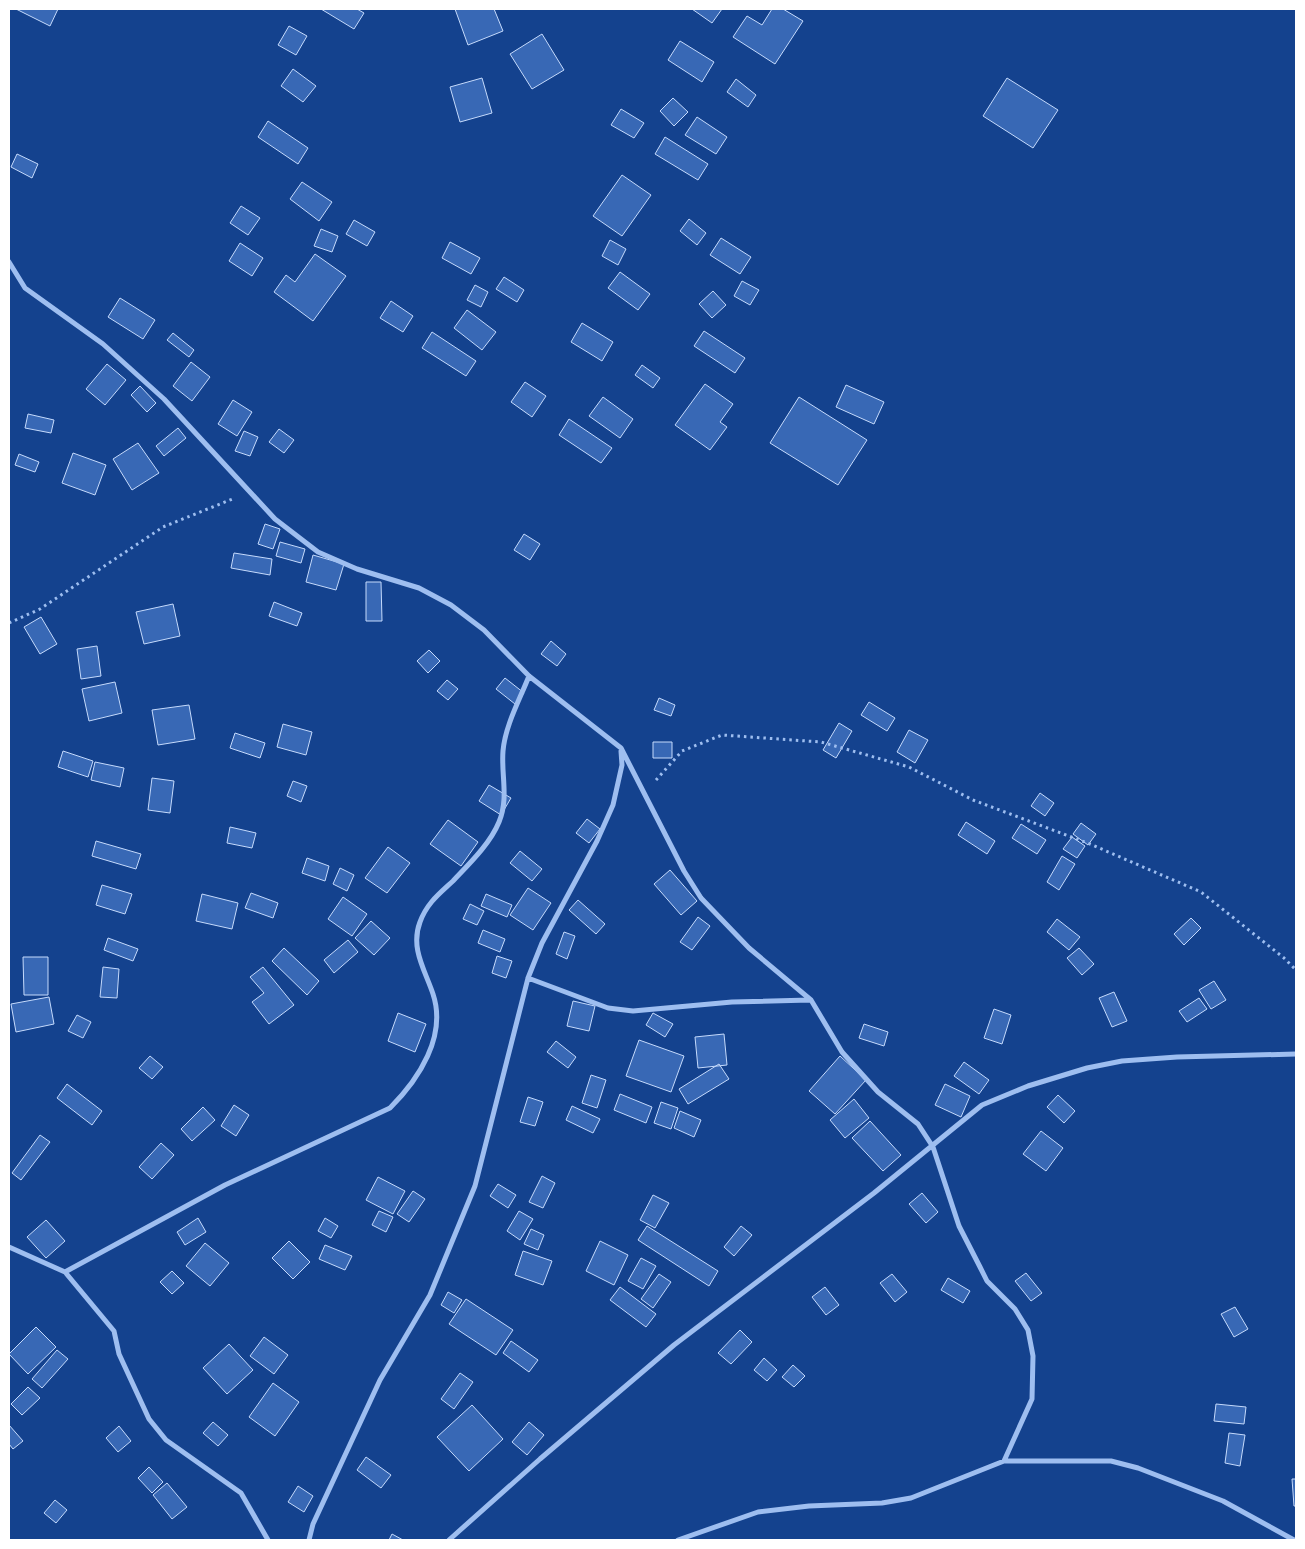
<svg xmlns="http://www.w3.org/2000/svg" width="1305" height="1549" font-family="'Public Sans',sans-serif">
	<rect width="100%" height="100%" fill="#14428e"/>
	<!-- building -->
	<path fill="#3868b5" stroke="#c5dafc" d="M16 9H58L50 26Z
		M321 9H357L364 13 354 29Z
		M455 9H494L503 31 468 45Z
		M692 9H722L712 23Z
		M772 9H783L803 21 775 64 733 37 747 16 762 25Z
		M289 26 307 36 296 55 278 45Z
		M542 34 564 70 532 89 510 54Z
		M680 41 714 62 702 82 668 60Z
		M293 69 316 86 303 102 281 86Z
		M482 78 492 113 460 122 450 87Z
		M1007 78 1058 110 1033 148 983 116Z
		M736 79 756 95 748 107 727 92Z
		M673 98 688 112 674 126 660 111Z
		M621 109 644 123 634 138 611 125Z
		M697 117 727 137 716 154 685 135Z
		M268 121 308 148 298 164 258 137Z
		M665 137 708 164 698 180 655 154Z
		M17 154 38 164 32 178 11 167Z
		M622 175 651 195 622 236 593 216Z
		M302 182 332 202 319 221 290 199Z
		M241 206 260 218 248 235 230 223Z
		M689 219 706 233 697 245 680 231Z
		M354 220 375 232 367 246 346 234Z
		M321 229 338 236 332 252 314 246Z
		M721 238 751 257 740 274 710 255Z
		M610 240 626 249 618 265 602 256Z
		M450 242 480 258 471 274 442 258Z
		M240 243 263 258 252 276 229 261Z
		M315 254 346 276 313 321 274 292 286 275 295 282Z
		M620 272 650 294 638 310 608 288Z
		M504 277 524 290 517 302 496 289Z
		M742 281 759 290 750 305 734 296Z
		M475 285 488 292 481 307 467 300Z
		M713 291 726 305 712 318 699 304Z
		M120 298 155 320 143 339 108 317Z
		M391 301 413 316 403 332 380 318Z
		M467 310 496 332 482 350 454 328Z
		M582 323 613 342 602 361 571 342Z
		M704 331 745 358 735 373 694 346Z
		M432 332 476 361 466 376 422 348Z
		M173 333 194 350 189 357 167 340Z
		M191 362 210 377 192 401 173 386Z
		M107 364 126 380 105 405 86 389Z
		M642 365 660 378 653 388 635 375Z
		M525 382 546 396 532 417 511 402Z
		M705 384 733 404 720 422 727 427 710 450 675 425Z
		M846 385 884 402 874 424 836 407Z
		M140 386 156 403 147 412 131 395Z
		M603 397 633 419 620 438 589 416Z
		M799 397 867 440 838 485 770 443Z
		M233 400 252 412 237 436 218 424Z
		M28 414 54 420 51 433 25 428Z
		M569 419 612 448 601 463 559 435Z
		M178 428 186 438 164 456 156 446Z
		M279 429 294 440 284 453 269 442Z
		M244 431 258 437 250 456 235 451Z
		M138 443 159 473 132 490 113 459Z
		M73 453 106 465 95 495 62 483Z
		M19 454 39 462 35 472 15 465Z
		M265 524 280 529 273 549 258 544Z
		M524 534 540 544 530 560 514 550Z
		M280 542 305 549 301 563 276 556Z
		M234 553 272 559 270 575 231 568Z
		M313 555 344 564 336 590 306 582Z
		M366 582H381L382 621H366Z
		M274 602 302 613 297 626 269 616Z
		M173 604 180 636 144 644 136 612Z
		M41 617 57 644 40 654 24 627Z
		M551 641 566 654 557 666 541 654Z
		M97 646 101 676 81 679 77 649Z
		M429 650 440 661 428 673 417 661Z
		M505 678 524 693 515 704 496 689Z
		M447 680 458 689 448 700 437 691Z
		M115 682 122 713 89 721 82 689Z
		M659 698 675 705 671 716 654 710Z
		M869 702 895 718 887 731 861 715Z
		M189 705 195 739 158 745 152 710Z
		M839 723 852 731 836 758 823 750Z
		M283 724 312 732 306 755 277 747Z
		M909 730 928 740 915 763 897 752Z
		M235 733 265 743 260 758 230 748Z
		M653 742H672V758H653Z
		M63 751 93 761 88 777 58 767Z
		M95 762 124 768 120 787 91 780Z
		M152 778 174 781 170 813 148 810Z
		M293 781 307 786 301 802 287 796Z
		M489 785 511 798 501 815 479 801Z
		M1040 793 1054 803 1045 816 1031 806Z
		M587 819 600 829 589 843 576 833Z
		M448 820 478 842 461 866 430 844Z
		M966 822 995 841 987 854 958 835Z
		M1081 823 1096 834 1088 845 1073 834Z
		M1021 824 1046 840 1037 854 1012 838Z
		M230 827 256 833 252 848 227 843Z
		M1072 837 1085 846 1077 858 1063 849Z
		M96 841 141 854 136 869 92 856Z
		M388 847 410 863 387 893 365 878Z
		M520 851 542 869 532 881 510 863Z
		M1062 856 1075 864 1059 890 1047 882Z
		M307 858 329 866 325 881 302 873Z
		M340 868 354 875 347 891 333 884Z
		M670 870 697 901 681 915 654 884Z
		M102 885 132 894 125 914 96 905Z
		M528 888 551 903 533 930 510 915Z
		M251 893 278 903 273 918 245 908Z
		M202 894 238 903 232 929 196 921Z
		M486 894 512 905 507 917 481 906Z
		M343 897 367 914 352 936 328 919Z
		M578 900 605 924 596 934 569 910Z
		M470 904 484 911 477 925 463 919Z
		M698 917 710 926 692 950 680 942Z
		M1191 918 1201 928 1184 945 1174 934Z
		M1057 919 1080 937 1069 950 1047 932Z
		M371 921 390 938 374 955 355 938Z
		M483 930 505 939 500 952 478 943Z
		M564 932 575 936 567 959 556 954Z
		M108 938 138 949 133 961 104 950Z
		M348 940 358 952 334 973 324 960Z
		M284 948 319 981 307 995 272 961Z
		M1079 948 1094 964 1082 975 1067 958Z
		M497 956 512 961 506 978 492 973Z
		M23 957H48V995H24Z
		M103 967 119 969 117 998 100 997Z
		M263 967 294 1005 269 1024 252 1002 264 993 250 977Z
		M1214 981 1226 1000 1211 1009 1199 990Z
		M1114 992 1127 1021 1112 1027 1099 998Z
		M49 997 54 1024 16 1032 11 1004Z
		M1199 998 1207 1009 1187 1022 1179 1011Z
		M573 1001 595 1006 589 1031 567 1026Z
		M994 1009 1011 1015 1002 1044 984 1038Z
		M398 1013 426 1024 415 1052 388 1041Z
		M653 1013 673 1024 665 1037 646 1025Z
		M77 1015 91 1022 83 1038 68 1031Z
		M864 1024 888 1032 884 1046 859 1038Z
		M724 1034 727 1065 698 1068 695 1037Z
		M639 1040 684 1056 671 1092 626 1076Z
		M556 1041 576 1057 568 1068 547 1052Z
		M150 1056 163 1067 152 1079 139 1068Z
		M840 1056 866 1080 835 1114 809 1091Z
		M964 1062 989 1080 979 1094 954 1076Z
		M719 1064 729 1079 688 1104 679 1089Z
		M591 1075 606 1080 597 1108 582 1103Z
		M67 1084 102 1111 92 1125 57 1098Z
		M945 1084 970 1096 961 1117 935 1105Z
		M620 1094 652 1107 646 1123 614 1110Z
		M1058 1095 1075 1111 1064 1123 1047 1107Z
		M528 1097 543 1102 535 1126 520 1122Z
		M854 1099 869 1118 845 1138 830 1120Z
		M661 1102 678 1108 671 1129 654 1123Z
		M234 1105 249 1115 236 1136 221 1126Z
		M572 1106 600 1119 593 1133 566 1120Z
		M203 1107 215 1120 192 1141 181 1129Z
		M680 1111 701 1120 694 1137 674 1128Z
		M870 1121 901 1155 883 1171 852 1138Z
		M1041 1131 1063 1148 1046 1171 1023 1154Z
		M40 1135 50 1142 21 1180 12 1173Z
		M161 1143 174 1155 152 1179 139 1167Z
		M542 1176 555 1183 543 1208 529 1202Z
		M378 1177 405 1191 393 1214 366 1200Z
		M498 1184 516 1195 508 1208 490 1196Z
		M413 1191 425 1199 409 1222 397 1214Z
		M922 1193 938 1212 926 1223 909 1204Z
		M653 1195 669 1203 655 1228 640 1220Z
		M379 1211 393 1217 386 1232 372 1225Z
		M519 1211 533 1219 520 1240 507 1231Z
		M198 1218 206 1232 185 1245 177 1232Z
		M325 1218 338 1226 331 1238 318 1231Z
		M46 1220 65 1241 46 1258 27 1237Z
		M647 1226 718 1271 709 1286 638 1240Z
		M741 1226 752 1235 734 1256 724 1247Z
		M531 1229 544 1235 538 1250 524 1244Z
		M289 1241 310 1262 293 1279 272 1258Z
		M600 1241 628 1255 614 1285 586 1271Z
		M205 1243 229 1263 210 1286 186 1266Z
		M325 1245 352 1256 345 1270 319 1259Z
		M523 1251 552 1261 543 1285 515 1275Z
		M641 1258 656 1266 643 1289 628 1281Z
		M172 1271 184 1283 172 1294 160 1282Z
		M1026 1273 1042 1293 1031 1301 1015 1281Z
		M659 1274 671 1282 653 1308 641 1299Z
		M892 1274 907 1292 895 1302 880 1283Z
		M948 1278 970 1291 963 1303 941 1290Z
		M620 1287 656 1314 646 1327 610 1300Z
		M825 1287 839 1305 826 1315 812 1297Z
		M448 1292 462 1300 454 1313 441 1305Z
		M466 1299 513 1330 496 1355 449 1324Z
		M1235 1307 1248 1329 1234 1337 1221 1314Z
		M36 1327 56 1347 28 1374 9 1354Z
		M740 1330 752 1342 731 1364 718 1353Z
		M264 1337 288 1355 274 1374 250 1356Z
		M511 1341 538 1360 529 1372 503 1353Z
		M229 1344 253 1370 227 1394 203 1368Z
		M57 1350 68 1359 42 1388 32 1379Z
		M764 1358 777 1370 767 1381 754 1370Z
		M793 1365 805 1376 794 1387 782 1377Z
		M460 1373 473 1382 454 1409 441 1399Z
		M273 1383 299 1402 275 1436 249 1417Z
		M28 1387 40 1398 22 1415 11 1404Z
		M1216 1404 1246 1407 1244 1424 1214 1421Z
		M472 1405 503 1439 469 1471 437 1437Z
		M213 1422 228 1435 218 1446 203 1433Z
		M529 1422 544 1435 527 1455 512 1442Z
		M9 1425 23 1441 13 1449 9 1444Z
		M119 1426 131 1441 118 1452 106 1438Z
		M1229 1433 1245 1435 1240 1466 1225 1463Z
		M366 1457 391 1475 381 1488 357 1470Z
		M149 1467 163 1482 152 1493 138 1478Z
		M1292 1479H1296V1506H1294Z
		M167 1483 187 1507 172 1519 153 1495Z
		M298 1486 313 1496 304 1512 288 1502Z
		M55 1500 67 1510 56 1523 44 1513Z
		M392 1534 403 1540H389Z"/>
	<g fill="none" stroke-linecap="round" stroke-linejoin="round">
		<!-- path -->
		<path stroke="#9ebef0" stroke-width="3" stroke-dasharray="2.5 4" stroke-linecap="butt" d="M9 623 40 609 163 527 235 498
			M656 780 682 751 722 735 821 742 909 767 973 800 1090 844 1201 892 1284 958 1296 970"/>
		<!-- street -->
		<path stroke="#9ebef0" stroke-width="5" d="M9 262 25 288 103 344 164 399 275 519 318 552 357 569 419 588 451 605 484 630 529 676 621 748 684 871 701 898 749 948 811 1000 842 1052 878 1092 918 1124 933 1147 959 1226 980 1267 987 1281 1015 1309 1028 1330 1033 1356 1032 1399 1004 1461
			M528 978 608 1008 633 1011 732 1002 810 1000
			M9 1247 65 1272 114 1331 119 1354 149 1419 166 1440 241 1493 268 1540
			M65 1272 225 1185 390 1108C419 1079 447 1036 433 994 425 970 410 948 420 922 427 903 439 894 453 881 469 864 490 844 499 822 509 798 501 775 503 751 505 726 520 699 529 676
			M309 1540 313 1524 380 1380 430 1295 475 1186 528 978 542 943 597 841 613 805 622 765 621 751
			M449 1540 540 1459 674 1345 874 1193 982 1105 1028 1086 1087 1068 1122 1061 1177 1057 1296 1054
			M678 1540 758 1512 809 1506 882 1503 911 1498 1004 1461H1111L1138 1468 1223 1501 1294 1540"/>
	</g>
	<!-- border -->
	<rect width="1305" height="1549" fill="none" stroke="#ffffff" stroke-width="20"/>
</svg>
